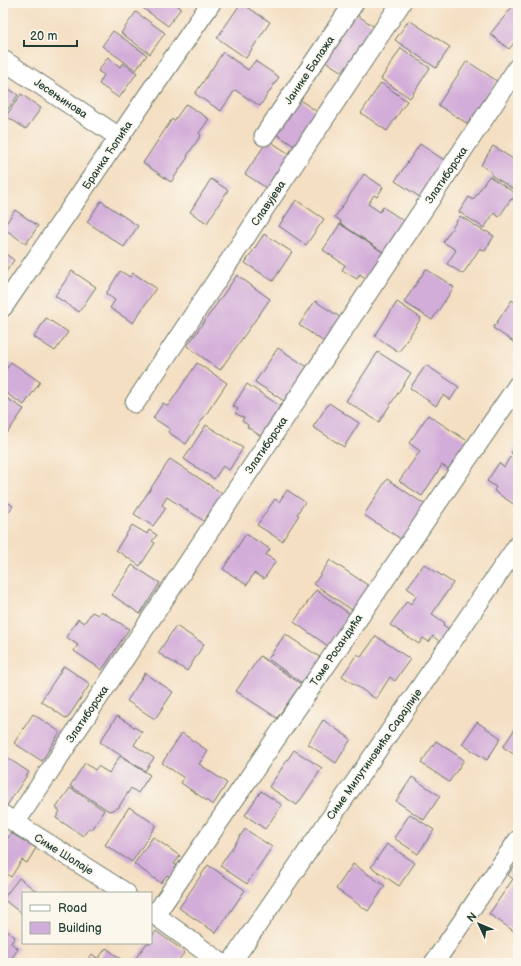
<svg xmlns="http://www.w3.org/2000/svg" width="521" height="966" font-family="'Balsamiq Sans',sans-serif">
	<rect width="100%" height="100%" fill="#fbf7ec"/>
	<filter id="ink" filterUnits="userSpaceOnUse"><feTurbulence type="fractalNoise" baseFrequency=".025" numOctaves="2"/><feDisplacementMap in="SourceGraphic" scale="8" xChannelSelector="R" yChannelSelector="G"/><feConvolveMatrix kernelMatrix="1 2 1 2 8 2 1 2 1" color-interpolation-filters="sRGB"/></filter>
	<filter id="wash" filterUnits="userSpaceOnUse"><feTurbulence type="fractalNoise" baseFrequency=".012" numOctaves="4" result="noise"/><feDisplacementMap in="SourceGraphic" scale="16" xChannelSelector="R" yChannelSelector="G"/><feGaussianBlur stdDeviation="0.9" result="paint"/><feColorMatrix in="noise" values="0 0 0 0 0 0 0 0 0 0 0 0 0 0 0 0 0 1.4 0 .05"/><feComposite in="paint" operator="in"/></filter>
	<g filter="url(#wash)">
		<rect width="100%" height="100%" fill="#f4dfc3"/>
		<g id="blocks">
			<!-- building -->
			<path fill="#d3add9" d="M136 3H174L181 8 168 26Z
				M241 3 270 22 246 58 217 38Z
				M513 6 518 10V38L509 49 490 34Z
				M136 12 165 33 150 54 121 33Z
				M354 13 379 30 348 76 322 59Z
				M409 20 450 47 436 68 395 40Z
				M113 31 147 55 136 70 102 46Z
				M401 48 430 68 410 98 381 79Z
				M223 52 248 70 255 61 279 77 260 106 235 90 221 111 195 94Z
				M108 57 120 67 123 63 137 73 119 98 99 84 104 75 98 71Z
				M467 61 497 81 468 124 438 105Z
				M381 83 407 101 387 131 361 113Z
				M3 85 18 95 3 116Z
				M21 94 41 108 26 129 6 116Z
				M297 98 322 115 299 149 273 132Z
				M186 104 209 119 199 133 201 135 187 156 188 157 171 182 143 163 172 119 174 121Z
				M268 140 294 157 271 191 245 174Z
				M420 144 447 162 423 199 395 181Z
				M493 146 513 159 518 151V181L513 189 491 175 492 173 481 165Z
				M364 174 383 187 377 197 374 195 368 204 380 212 383 207 404 221 383 252 340 223 341 221 335 217Z
				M489 176 516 194 512 200 511 199 499 217 494 213 484 228 459 212 469 197 473 200Z
				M211 179 228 190 207 223 190 212Z
				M296 200 324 219 306 245 279 226Z
				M101 201 138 226 124 247 87 222Z
				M15 210 38 226 26 244 3 228Z
				M460 216 485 232 486 231 494 236 485 251 480 248 463 274 447 264 456 250 443 242Z
				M340 224 384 253 367 279 360 274 357 279 342 270 345 265 323 250Z
				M264 234 292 252 273 281 245 263Z
				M3 252 14 260 3 276Z
				M426 269 454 287 432 320 404 302Z
				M72 271 96 287 79 312 55 296Z
				M120 271 130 277 133 273 156 288 133 323 110 308 115 300 106 294Z
				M237 275 270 299 220 370 187 346Z
				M512 300 518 305V345L493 328Z
				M315 301 343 319 327 344 299 325Z
				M397 302 421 318 399 352 375 336Z
				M46 318 68 332 55 351 34 337Z
				M278 348 309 368 291 394 289 393 284 401 255 382Z
				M378 352 411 373 379 422 346 401Z
				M11 362 40 382 24 405 3 391V374Z
				M197 363 227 383 186 444 168 432 170 429 153 418 163 403 168 406Z
				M426 365 459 387 450 400 443 395 436 406 410 388Z
				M247 384 280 406 261 436 247 427 248 425 242 421 244 418 235 413 238 409 233 406Z
				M3 396 24 409 8 432 3 429Z
				M329 403 359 423 344 447 313 427Z
				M428 415 469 442 450 470 442 465 422 496 399 481 420 451 409 443Z
				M206 425 243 448 229 470 223 466 214 479 184 459Z
				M518 442V458L511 453Z
				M510 457 518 462V507L494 491 496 487 487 481 499 463 504 467Z
				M170 459 223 494 204 521 167 497 162 505 166 508 153 526 134 514Z
				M387 479 427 506 404 541 364 515Z
				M287 490 305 502 297 514 299 515 282 541 257 525 275 499 279 502Z
				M3 499 13 506 3 520Z
				M132 525 147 534 149 530 157 535 152 541 155 543 140 566 116 550Z
				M246 534 270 549 266 555 276 561 264 579 254 573 247 585 223 569Z
				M330 560 372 588 355 612 314 584Z
				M424 564 453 583 432 614 445 623 443 625 449 629 440 642 433 636 429 642 423 638 419 644 390 625 407 601 411 604 417 595 407 588Z
				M132 565 160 583 140 614 112 595Z
				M316 590 350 614 328 646 294 622Z
				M101 611 129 629 102 670 74 651 78 645 66 637 78 619 84 623 92 612 98 615Z
				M176 626 204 644 187 671 158 653Z
				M285 634 324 660 306 686 268 659Z
				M376 636 410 659 395 681 390 677 376 699 342 676 357 654 361 657Z
				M260 656 301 684 277 718 236 691Z
				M64 666 90 684 67 719 41 701Z
				M145 673 173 692 155 719 127 701Z
				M33 714 60 732 42 761 14 743Z
				M117 716 142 732 134 745 154 758 145 771 100 742Z
				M323 720 351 739 336 763 308 744Z
				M477 722 501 738 487 760 462 744Z
				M518 724V757L503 747Z
				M182 733 208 751 199 764 227 783 213 805 181 783 184 778 162 763Z
				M436 741 464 760 449 782 421 763Z
				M294 750 322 768 297 805 269 787Z
				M3 755 29 772 6 807 3 805Z
				M120 756 150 775 138 793 131 788 118 808 109 811 70 786 85 763 95 770 98 766 109 773Z
				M412 777 440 796 424 820 396 801Z
				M70 788 104 810 92 830 89 828 83 836 56 818 60 811 56 808Z
				M261 791 282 805 265 829 245 815Z
				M129 807 156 825 132 862 105 845Z
				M410 814 434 830 418 854 394 838Z
				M245 829 272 847 247 884 220 866Z
				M11 833 36 848 27 863 22 860 11 877 3 871V845Z
				M153 837 180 856 174 864 178 866 170 877 167 875 161 883 134 864Z
				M387 844 415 863 399 886 371 867Z
				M518 861V934L489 914 513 879 508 875Z
				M353 864 385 886 368 911 336 889Z
				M208 865 245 890 216 933 179 908Z
				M19 878 39 893H23L22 914 3 899Z
				M3 928 15 937 11 943 18 949 8 963H3Z
				M156 931 185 952 176 963H132L147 943H151V938Z
				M106 948 126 963H85L92 954 98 959Z"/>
		</g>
	</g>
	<g filter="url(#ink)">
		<use href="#blocks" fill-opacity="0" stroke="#6a7666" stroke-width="1"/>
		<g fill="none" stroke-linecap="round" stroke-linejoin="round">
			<!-- minor casing -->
			<g stroke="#6a7666" stroke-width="21">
				<path id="minor" d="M3 60 119 137
					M264 136 354 3
					M3 307 211 3
					M135 403 401 3
					M3 815 126 893
					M15 823 518 67
					M151 912 221 963
					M155 915 518 385
					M231 963 518 545
					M434 963 518 840"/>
			</g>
			<!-- minor -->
			<use href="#minor" stroke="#fff" stroke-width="19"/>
		</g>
	</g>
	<g text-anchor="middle" stroke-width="3" stroke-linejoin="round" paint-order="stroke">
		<!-- street labels -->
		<g font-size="11" fill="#1f3d34" stroke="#fbf7ec">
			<text transform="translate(309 70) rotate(-56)" y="4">Јанике Балажа</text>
			<text transform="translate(61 98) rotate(34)" y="4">Јесењинова</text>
			<text transform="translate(107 155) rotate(-56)" y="4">Бранка Ћопића</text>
			<text transform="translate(446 175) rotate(-56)" y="4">Златиборска</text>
			<text transform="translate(268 203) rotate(-56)" y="4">Славујева</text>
			<text transform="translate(266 445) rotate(-56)" y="4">Златиборска</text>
			<text transform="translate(336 650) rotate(-56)" y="4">Томе Росандића</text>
			<text transform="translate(87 714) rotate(-56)" y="4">Златиборска</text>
			<text transform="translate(374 754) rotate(-55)" y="4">Симе Милутиновића Сарајлије</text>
			<text transform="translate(64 854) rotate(32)" y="4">Симе Шолаје</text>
		</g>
	</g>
	<!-- margin -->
	<rect width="521" height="966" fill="none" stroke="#fbf7ec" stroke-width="16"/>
	<!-- legend -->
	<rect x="22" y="892" width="130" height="52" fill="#fbf7ec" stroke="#a3ada2"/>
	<rect x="30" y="905" width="20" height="6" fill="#ffffff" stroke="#a3ada2"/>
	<text x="58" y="912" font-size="12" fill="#1f3d34">Road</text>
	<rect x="30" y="922" width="20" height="12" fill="#d3add9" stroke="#a3ada2"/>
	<text x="58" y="932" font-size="12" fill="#1f3d34">Building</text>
	<!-- north arrow -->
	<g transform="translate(479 924) rotate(314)" stroke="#fbf7ec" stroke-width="3" paint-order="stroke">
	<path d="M0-3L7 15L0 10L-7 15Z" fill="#1f3d34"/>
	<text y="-6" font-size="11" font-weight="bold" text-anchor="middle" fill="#1f3d34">N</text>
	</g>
	<!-- scale -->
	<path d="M24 40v6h53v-6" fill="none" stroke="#1f3d34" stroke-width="2"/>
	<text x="30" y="40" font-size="12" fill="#1f3d34" stroke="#fbf7ec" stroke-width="3" paint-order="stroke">20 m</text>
</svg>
